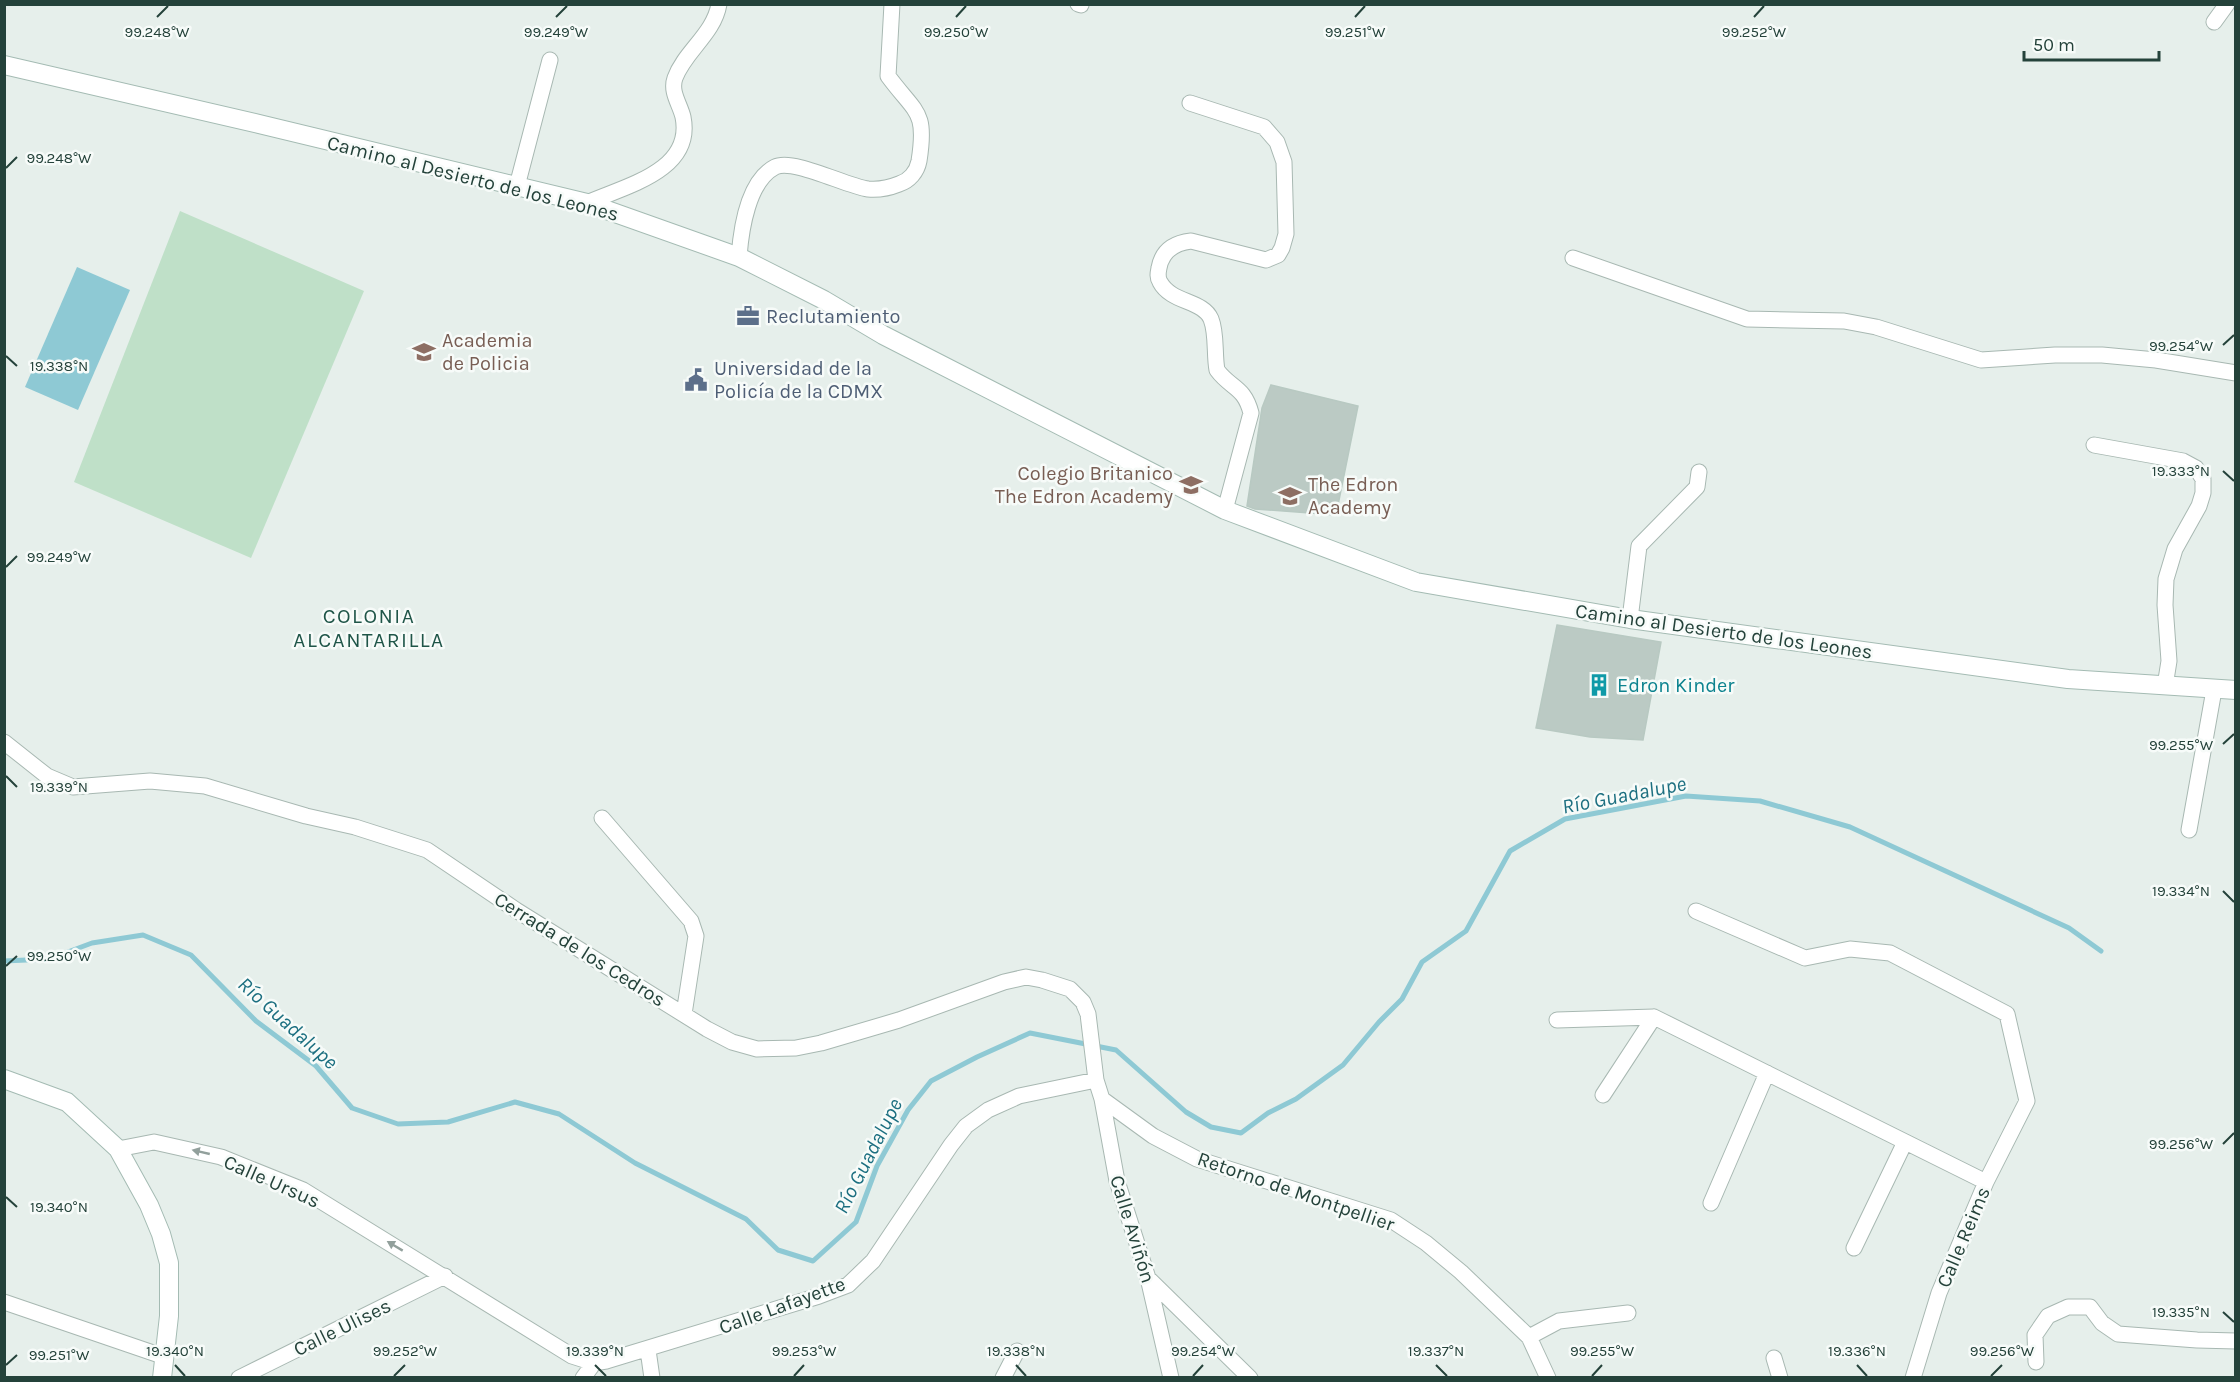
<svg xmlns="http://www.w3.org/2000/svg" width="2240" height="1382" font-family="Karla,sans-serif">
	<rect width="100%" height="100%" fill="#e6efeb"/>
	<!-- green -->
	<path fill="#bfe0c8" d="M180 211 364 291 251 558 74 482Z"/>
	<!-- water -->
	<path fill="#8ec9d4" d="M77 267 130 290 78 410 25 387Z"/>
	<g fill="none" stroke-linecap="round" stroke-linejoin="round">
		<!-- stream -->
		<path stroke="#8ec9d4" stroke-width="5" d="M4 961 49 959 92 943 143 935 191 955 256 1021 316 1066 352 1108 398 1124 448 1122 515 1102 559 1114 635 1163 746 1219 778 1250 813 1261 856 1222 877 1166 908 1110 931 1081 977 1057 1030 1033 1116 1050 1186 1112 1211 1127 1241 1133 1268 1113 1296 1099 1343 1065 1379 1022 1402 999 1422 962 1466 931 1510 851 1565 819 1686 796 1760 801 1850 827 2069 928 2101 951"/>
	</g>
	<!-- building -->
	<path fill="#bbcac4" stroke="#b8c9c2" stroke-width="1.5" d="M1271 385 1358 406 1336 515 1255 509 1247 506 1262 408Z
		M1557 625 1661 642 1643 740 1590 737 1536 728Z"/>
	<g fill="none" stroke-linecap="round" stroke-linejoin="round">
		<!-- street casing -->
		<g stroke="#a8b8b2" stroke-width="17">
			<path id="street" d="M1078 4 1081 5
				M2214 22 2227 4
				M1190 103 1264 127 1277 142 1284 162 1286 234 1282 248 1278 255 1266 260 1191 241C1174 243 1162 251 1159 268 1158 273 1157 277 1160 282 1171 303 1203 300 1211 319 1217 334 1214 354 1217 370 1231 389 1244 386 1251 413L1225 510
				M517 186 550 60
				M587 203C625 186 694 171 683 117 680 104 670 92 675 78 685 51 714 34 719 4
				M739 257C741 230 748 181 775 167 793 158 846 186 868 189 879 190 889 188 899 184 909 181 917 172 919 161 927 110 916 114 888 76L892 4
				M1573 258 1747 319 1844 321 1876 327 1981 360 2055 355H2102L2156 360 2236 373
				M2094 445 2183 461 2196 468 2203 479V493L2199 506 2175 549 2166 579 2165 605 2169 661 2165 686
				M1630 619 1639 546 1697 487 1699 472
				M4 742 47 776 73 787 150 781 205 786 306 816 355 827 427 850 516 910 707 1029 732 1042 757 1049 796 1048 821 1043 899 1020 1004 982 1026 977 1042 980 1070 989 1083 1002 1088 1014 1096 1080 1102 1099 1117 1181 1148 1278 1171 1378
				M602 818 691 921 696 936 684 1014
				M2189 830 2214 690
				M1696 911 1805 958 1850 949 1890 953 2007 1014 2027 1101 1986 1182 1939 1293 1913 1378
				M1557 1020 1654 1017 1986 1182
				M1603 1095 1654 1017
				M1102 1099 1153 1136 1197 1159 1391 1220 1426 1243 1461 1272 1529 1337 1548 1378
				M118 1149 154 1142 221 1157 303 1190 572 1356 594 1363 606 1361 819 1296 848 1285 873 1261 951 1145 966 1126 988 1110 1019 1096 1096 1080
				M1711 1203 1767 1073
				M1854 1248 1905 1142
				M1148 1278 1250 1378
				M4 1302 165 1357
				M1529 1337 1559 1321 1628 1313
				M648 1350 652 1378
				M1774 1358 1780 1378
				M2036 1362 2035 1335 2048 1316 2068 1307H2090L2102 1323 2118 1334 2197 1340 2236 1341
				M239 1378 445 1276
				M583 1378 594 1363
				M1003 1378 1017 1351"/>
		</g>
		<!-- secondary casing -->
		<g stroke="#a4bbb3" stroke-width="20">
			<path id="secondary" d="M4 65 259 124 587 203 739 257 824 300 883 335 1225 510 1416 582 1630 619 2068 679 2236 690
				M4 1079 67 1102 118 1149 149 1205 161 1234 169 1263V1316L162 1378"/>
		</g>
		<!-- street -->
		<use href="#street" stroke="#fff" stroke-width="15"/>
		<!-- secondary -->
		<use href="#secondary" stroke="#fff" stroke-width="18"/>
	</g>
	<!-- one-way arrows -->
	<defs><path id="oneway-solid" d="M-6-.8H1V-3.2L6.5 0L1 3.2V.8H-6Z" transform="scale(1.5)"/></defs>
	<g fill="#92a09c">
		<use href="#oneway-solid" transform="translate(201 1152) rotate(-167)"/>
		<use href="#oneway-solid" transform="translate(395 1246) rotate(-149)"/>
	</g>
	<!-- ticks -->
	<path fill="none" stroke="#24423a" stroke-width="2" d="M157 17 168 6M556 17 567 6M956 17 966 6M1355 17 1365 6M1754 17 1764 6M6 168 17 157M2223 345 2234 335M6 356 17 366M2223 471 2234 481M6 567 17 556M2223 744 2234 734M6 776 17 787M2223 891 2234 902M6 966 17 956M2223 1144 2234 1133M6 1197 17 1207M2223 1312 2234 1322M6 1365 17 1355M175 1365 185 1376M595 1365 606 1376M1016 1365 1026 1376M1436 1365 1447 1376M1857 1365 1867 1376M394 1376 405 1365M794 1376 804 1365M1193 1376 1203 1365M1592 1376 1602 1365M1991 1376 2002 1365"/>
	<!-- icons -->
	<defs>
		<g id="office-bare" transform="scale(1.8)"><path d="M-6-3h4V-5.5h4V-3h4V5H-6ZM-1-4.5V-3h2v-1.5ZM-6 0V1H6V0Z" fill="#5c6f8a" stroke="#f7fbf9" stroke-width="2.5" paint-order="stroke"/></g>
		<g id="school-bare" transform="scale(1.8)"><path d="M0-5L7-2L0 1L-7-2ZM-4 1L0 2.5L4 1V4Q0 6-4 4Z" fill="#8d6e63" stroke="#f7fbf9" stroke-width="2.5" paint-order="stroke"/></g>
		<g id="civic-bare" transform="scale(1.8)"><path d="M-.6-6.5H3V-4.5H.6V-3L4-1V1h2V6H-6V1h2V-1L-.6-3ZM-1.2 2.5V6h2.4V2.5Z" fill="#5c6f8a" stroke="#f7fbf9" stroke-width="2.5" paint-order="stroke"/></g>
		<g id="building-bare" transform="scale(1.8)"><path d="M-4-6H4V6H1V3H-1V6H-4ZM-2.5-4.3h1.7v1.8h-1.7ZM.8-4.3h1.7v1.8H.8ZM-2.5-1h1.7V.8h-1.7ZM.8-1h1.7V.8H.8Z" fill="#0f9aa8" stroke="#f7fbf9" stroke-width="2.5" paint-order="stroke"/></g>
	</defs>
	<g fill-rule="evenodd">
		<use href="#office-bare" x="748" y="316"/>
		<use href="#school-bare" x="424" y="352"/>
		<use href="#civic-bare" x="696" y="380"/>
		<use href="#school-bare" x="1191" y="485"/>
		<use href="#school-bare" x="1290" y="496"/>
		<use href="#building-bare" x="1599" y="685"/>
	</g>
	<g text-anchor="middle" stroke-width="5" stroke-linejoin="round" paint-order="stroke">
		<!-- street labels -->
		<g font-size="20" fill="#24423a" stroke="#f7fbf9">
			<text transform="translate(473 178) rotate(14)" y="7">Camino al Desierto de los Leones</text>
			<text transform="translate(1724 631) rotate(8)" y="7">Camino al Desierto de los Leones</text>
			<text transform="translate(580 949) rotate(32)" y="7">Cerrada de los Cedros</text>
			<text transform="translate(272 1181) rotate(24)" y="7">Calle Ursus</text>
			<text transform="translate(1296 1191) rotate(19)" y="7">Retorno de Montpellier</text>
			<text transform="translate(1133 1229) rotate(73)" y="7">Calle Aviñón</text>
			<text transform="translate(1963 1237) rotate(-67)" y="7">Calle Reims</text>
			<text transform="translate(782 1305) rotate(-20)" y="7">Calle Lafayette</text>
			<text transform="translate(342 1327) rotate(-26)" y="7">Calle Ulises</text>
		</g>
		<!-- service labels -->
		<g font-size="20" fill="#4e5e75" stroke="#f7fbf9" text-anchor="start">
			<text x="766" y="323">Reclutamiento</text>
			<text x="714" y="375">Universidad de la<tspan x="714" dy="23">Policía de la CDMX</tspan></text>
		</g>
		<!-- education labels -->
		<g font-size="20" fill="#785e54" stroke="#f7fbf9" text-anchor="start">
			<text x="442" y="347">Academia<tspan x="442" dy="23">de Policia</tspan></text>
			<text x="1173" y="480" text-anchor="end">Colegio Britanico<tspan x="1173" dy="23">The Edron Academy</tspan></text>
			<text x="1308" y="491">The Edron<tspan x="1308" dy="23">Academy</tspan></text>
		</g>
		<!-- culture labels -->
		<g font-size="20" fill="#0d838f" stroke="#f7fbf9" text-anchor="start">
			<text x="1617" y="692">Edron Kinder</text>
		</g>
		<!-- neighbourhood labels -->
		<g font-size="21" letter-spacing="1.5" fill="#1f5548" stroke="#f7fbf9">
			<text x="369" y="623">COLONIA<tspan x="369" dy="24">ALCANTARILLA</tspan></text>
		</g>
		<!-- water labels -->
		<g font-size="21" font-style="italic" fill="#1c6f80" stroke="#f7fbf9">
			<text transform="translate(1624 795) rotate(-11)" y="7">Río Guadalupe</text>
			<text transform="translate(288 1023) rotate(42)" y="7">Río Guadalupe</text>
			<text transform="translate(868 1156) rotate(-63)" y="7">Río Guadalupe</text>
		</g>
	</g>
	<g font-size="15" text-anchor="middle" fill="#24423a" stroke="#f7fbf9" stroke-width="5" stroke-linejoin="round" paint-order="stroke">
		<text x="157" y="37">99.248°W</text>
		<text x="556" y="37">99.249°W</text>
		<text x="956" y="37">99.250°W</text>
		<text x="1355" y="37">99.251°W</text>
		<text x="1754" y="37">99.252°W</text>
		<text x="59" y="163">99.248°W</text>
		<text x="2181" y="351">99.254°W</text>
		<text x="59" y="371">19.338°N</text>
		<text x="2181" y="476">19.333°N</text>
		<text x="59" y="562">99.249°W</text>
		<text x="2181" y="750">99.255°W</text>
		<text x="59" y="792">19.339°N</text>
		<text x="2181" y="896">19.334°N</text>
		<text x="59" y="961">99.250°W</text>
		<text x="2181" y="1149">99.256°W</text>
		<text x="59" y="1212">19.340°N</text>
		<text x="2181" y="1317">19.335°N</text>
		<text x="804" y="1356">99.253°W</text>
		<text x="1203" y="1356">99.254°W</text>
		<text x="175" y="1356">19.340°N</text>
		<text x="405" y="1356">99.252°W</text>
		<text x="595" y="1356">19.339°N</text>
		<text x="1016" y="1356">19.338°N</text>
		<text x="1436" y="1356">19.337°N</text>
		<text x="1602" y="1356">99.255°W</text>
		<text x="1857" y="1356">19.336°N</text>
		<text x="2002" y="1356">99.256°W</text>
		<text x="59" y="1360">99.251°W</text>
	</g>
	<!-- border -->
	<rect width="2240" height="1382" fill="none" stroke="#24423a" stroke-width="12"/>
	<!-- scale -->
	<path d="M2024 51v9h135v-9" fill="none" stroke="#24423a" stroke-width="3"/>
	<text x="2033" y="51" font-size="18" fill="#24423a" stroke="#f7fbf9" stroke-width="4.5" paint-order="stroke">50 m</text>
</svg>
